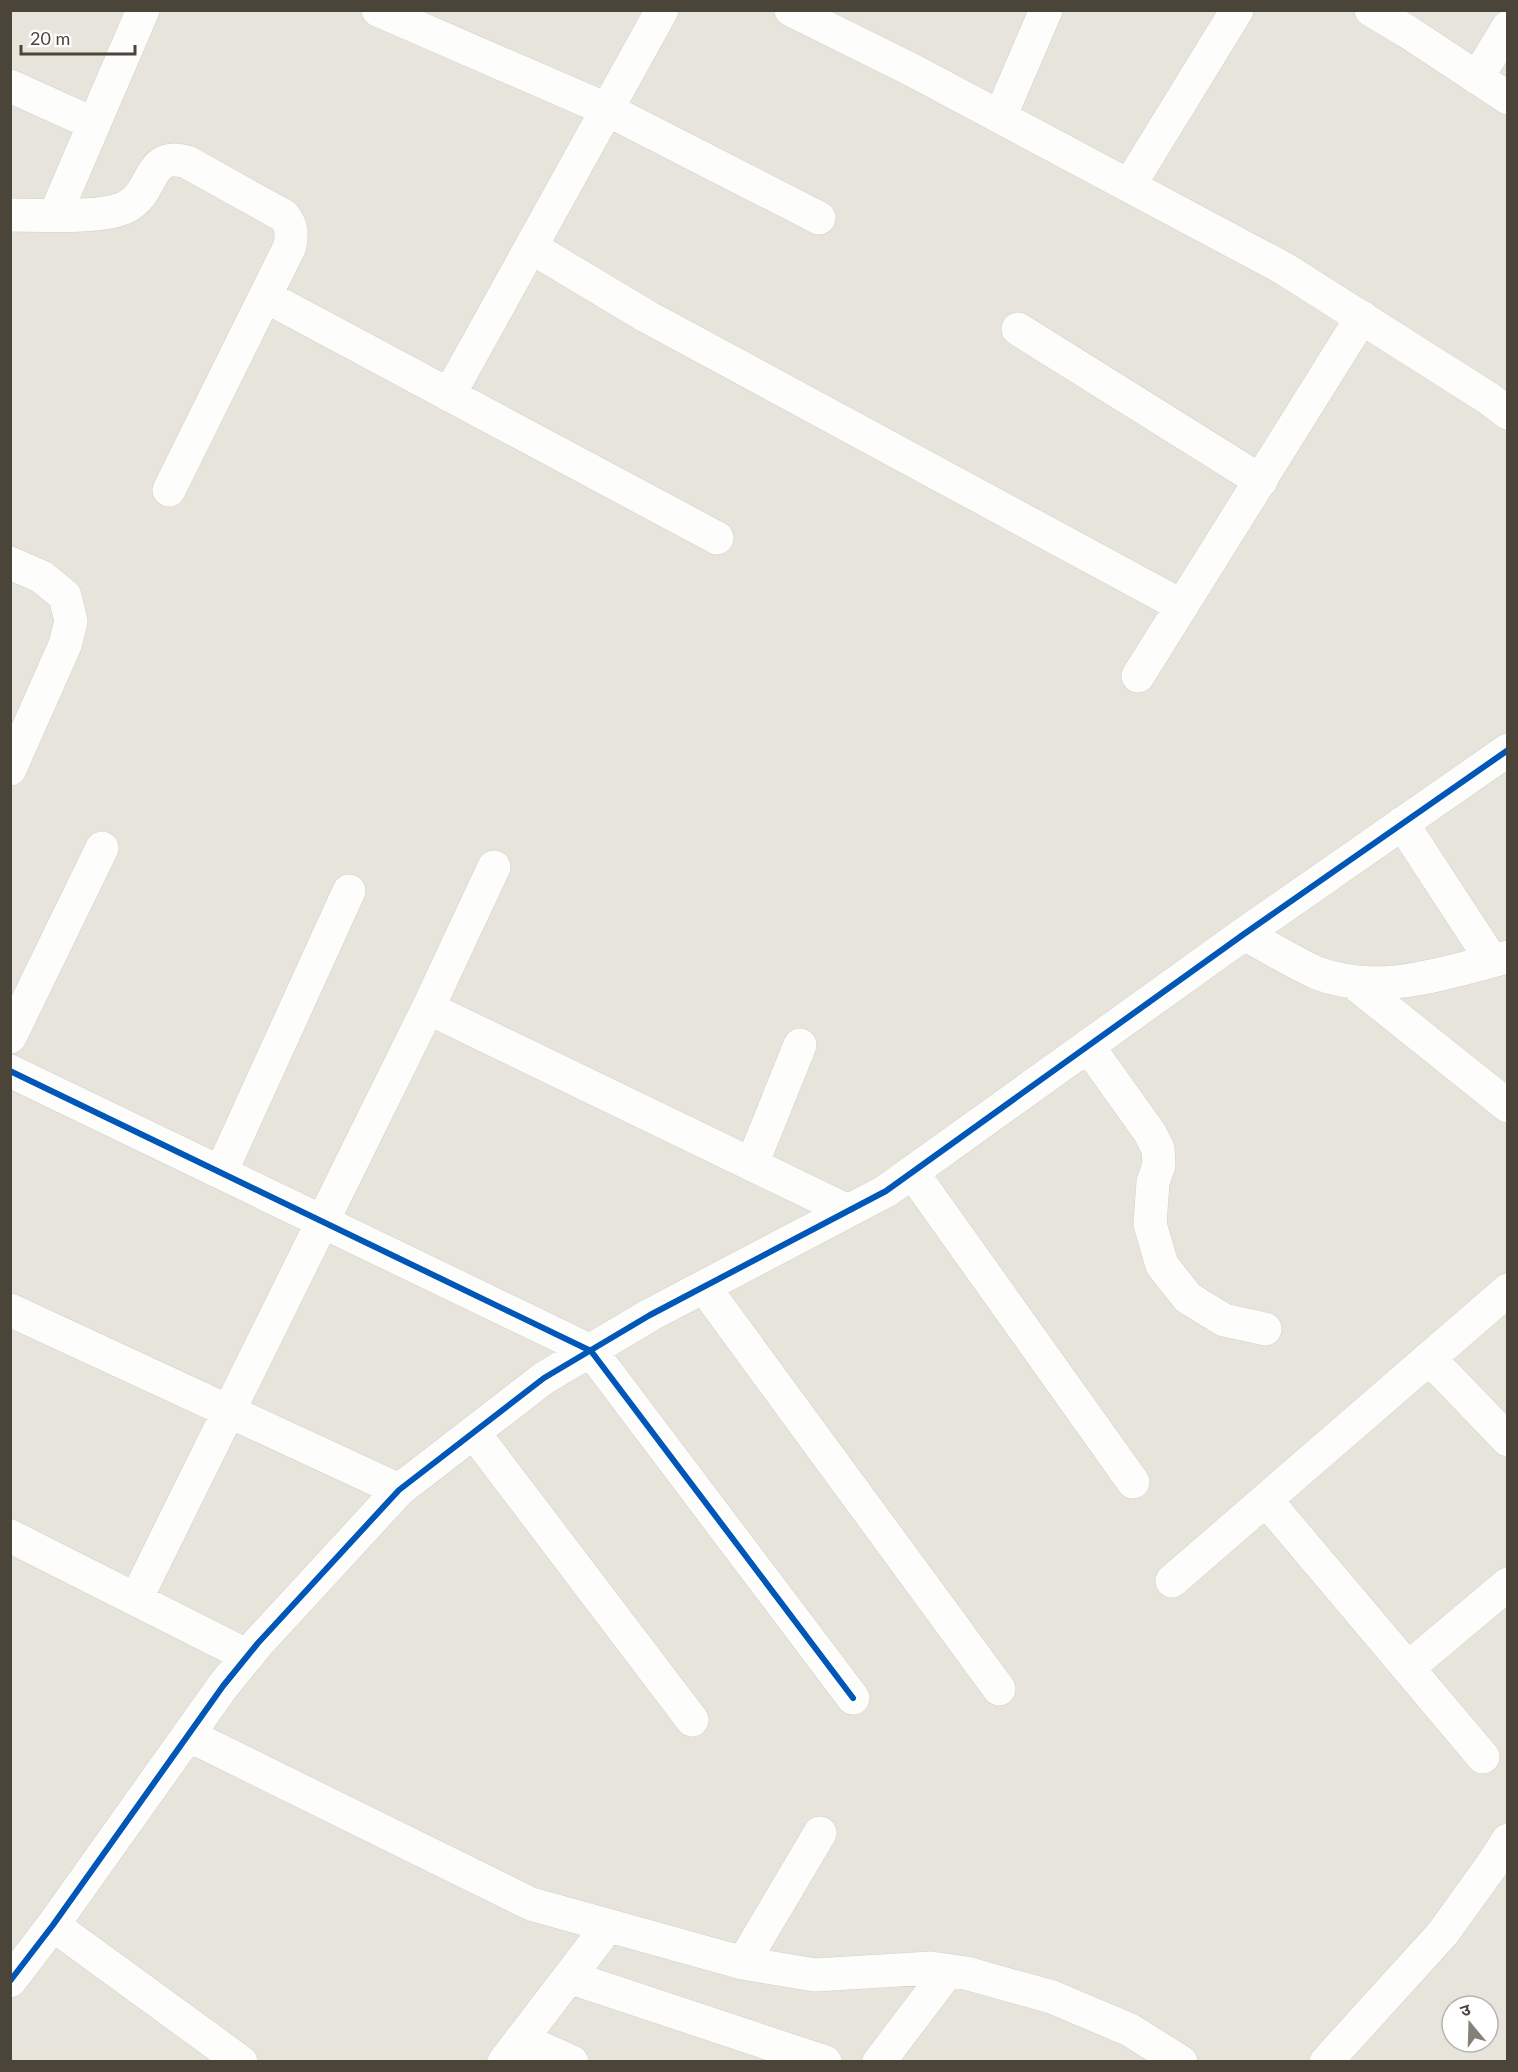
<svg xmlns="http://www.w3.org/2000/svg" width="1518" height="2072" font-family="Lato,'Noto Sans Devanagari',sans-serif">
	<rect width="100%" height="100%" fill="#f4f2ee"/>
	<!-- residential -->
	<path fill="#e7e4dc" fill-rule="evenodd" d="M11 11H1507V2061L11 2062ZM1452 2006H1488V2042H1452Z"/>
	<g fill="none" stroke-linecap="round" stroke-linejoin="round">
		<!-- minor casing -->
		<g stroke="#d2d0cb" stroke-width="34">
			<path id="minor" d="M378 10 608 110 819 218
				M791 10 912 70 1283 268 1488 398 1508 413
				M1371 10 1408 32 1508 98
				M1477 78 1508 27
				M10 86 94 124
				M1000 117 1046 10
				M1129 186 1237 10
				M10 215C40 215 102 219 126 207 156 192 146 150 187 162L284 216C292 226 292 233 290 246L169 490
				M55 215 143 10
				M531 247 646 316 1182 606
				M265 296 717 538
				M1018 329 1261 481
				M449 395 662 10
				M10 563 42 577 65 596 71 621 65 645 10 769
				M1138 676 1362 317
				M1402 823 1492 961
				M1244 934C1268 946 1292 962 1317 973 1379 997 1447 972 1508 957
				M1353 982 1508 1106
				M428 1008 848 1211
				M10 1037 102 848
				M1088 1046 1150 1133 1158 1149 1159 1165 1153 1182 1150 1224 1162 1265 1188 1298 1224 1320 1265 1329
				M10 1071 591 1351 853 1698
				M752 1164 800 1045
				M221 1172 349 891
				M912 1172 1133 1482
				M704 1287 999 1689
				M10 1310 399 1490
				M1429 1358 1508 1440
				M474 1433 692 1720
				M1266 1500 1483 1757
				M10 1536 248 1656
				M1172 1581 1508 1290
				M136 1599 428 1008 494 867
				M1408 1668 1508 1584
				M188 1735 531 1904 743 1963 815 1975 931 1968 966 1973 1052 1997 1130 2030 1181 2062
				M53 1925 241 2062
				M743 1963 820 1833
				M569 1977 825 2062
				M10 1981 53 1925 223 1686 258 1643 399 1490 544 1378 650 1315 886 1191 1244 934 1508 750
				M521 2039 572 2062
				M504 2062 608 1926
				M879 2062 948 1971
				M1326 2062 1443 1933 1492 1865 1508 1840"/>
		</g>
		<!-- minor -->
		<use href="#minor" stroke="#fdfdfc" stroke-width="33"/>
		<!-- cycleway casing -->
		<g stroke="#fff" stroke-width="10">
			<path id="cycleway" d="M10 1071 591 1351 853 1698
				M10 1981 53 1925 223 1686 258 1643 399 1490 544 1378 650 1315 886 1191 1244 934 1508 750"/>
		</g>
		<!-- cycleway -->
		<use href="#cycleway" stroke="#0057b8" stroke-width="6"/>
	</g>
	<!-- border -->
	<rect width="1518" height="2072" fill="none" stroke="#4b4439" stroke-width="24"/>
	<!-- north arrow -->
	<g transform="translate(1470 2024) rotate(341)"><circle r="28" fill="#ffffff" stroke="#b7b4b0" stroke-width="1.5"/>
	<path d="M0-4.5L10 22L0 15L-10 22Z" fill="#868178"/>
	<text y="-9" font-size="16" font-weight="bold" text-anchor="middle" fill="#4b4439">उ</text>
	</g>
	<!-- scale -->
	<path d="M21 45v9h114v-9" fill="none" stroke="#4b4439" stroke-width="3"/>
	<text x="30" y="45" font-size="18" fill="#4b4439" stroke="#ffffff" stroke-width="4.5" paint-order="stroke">20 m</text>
</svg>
